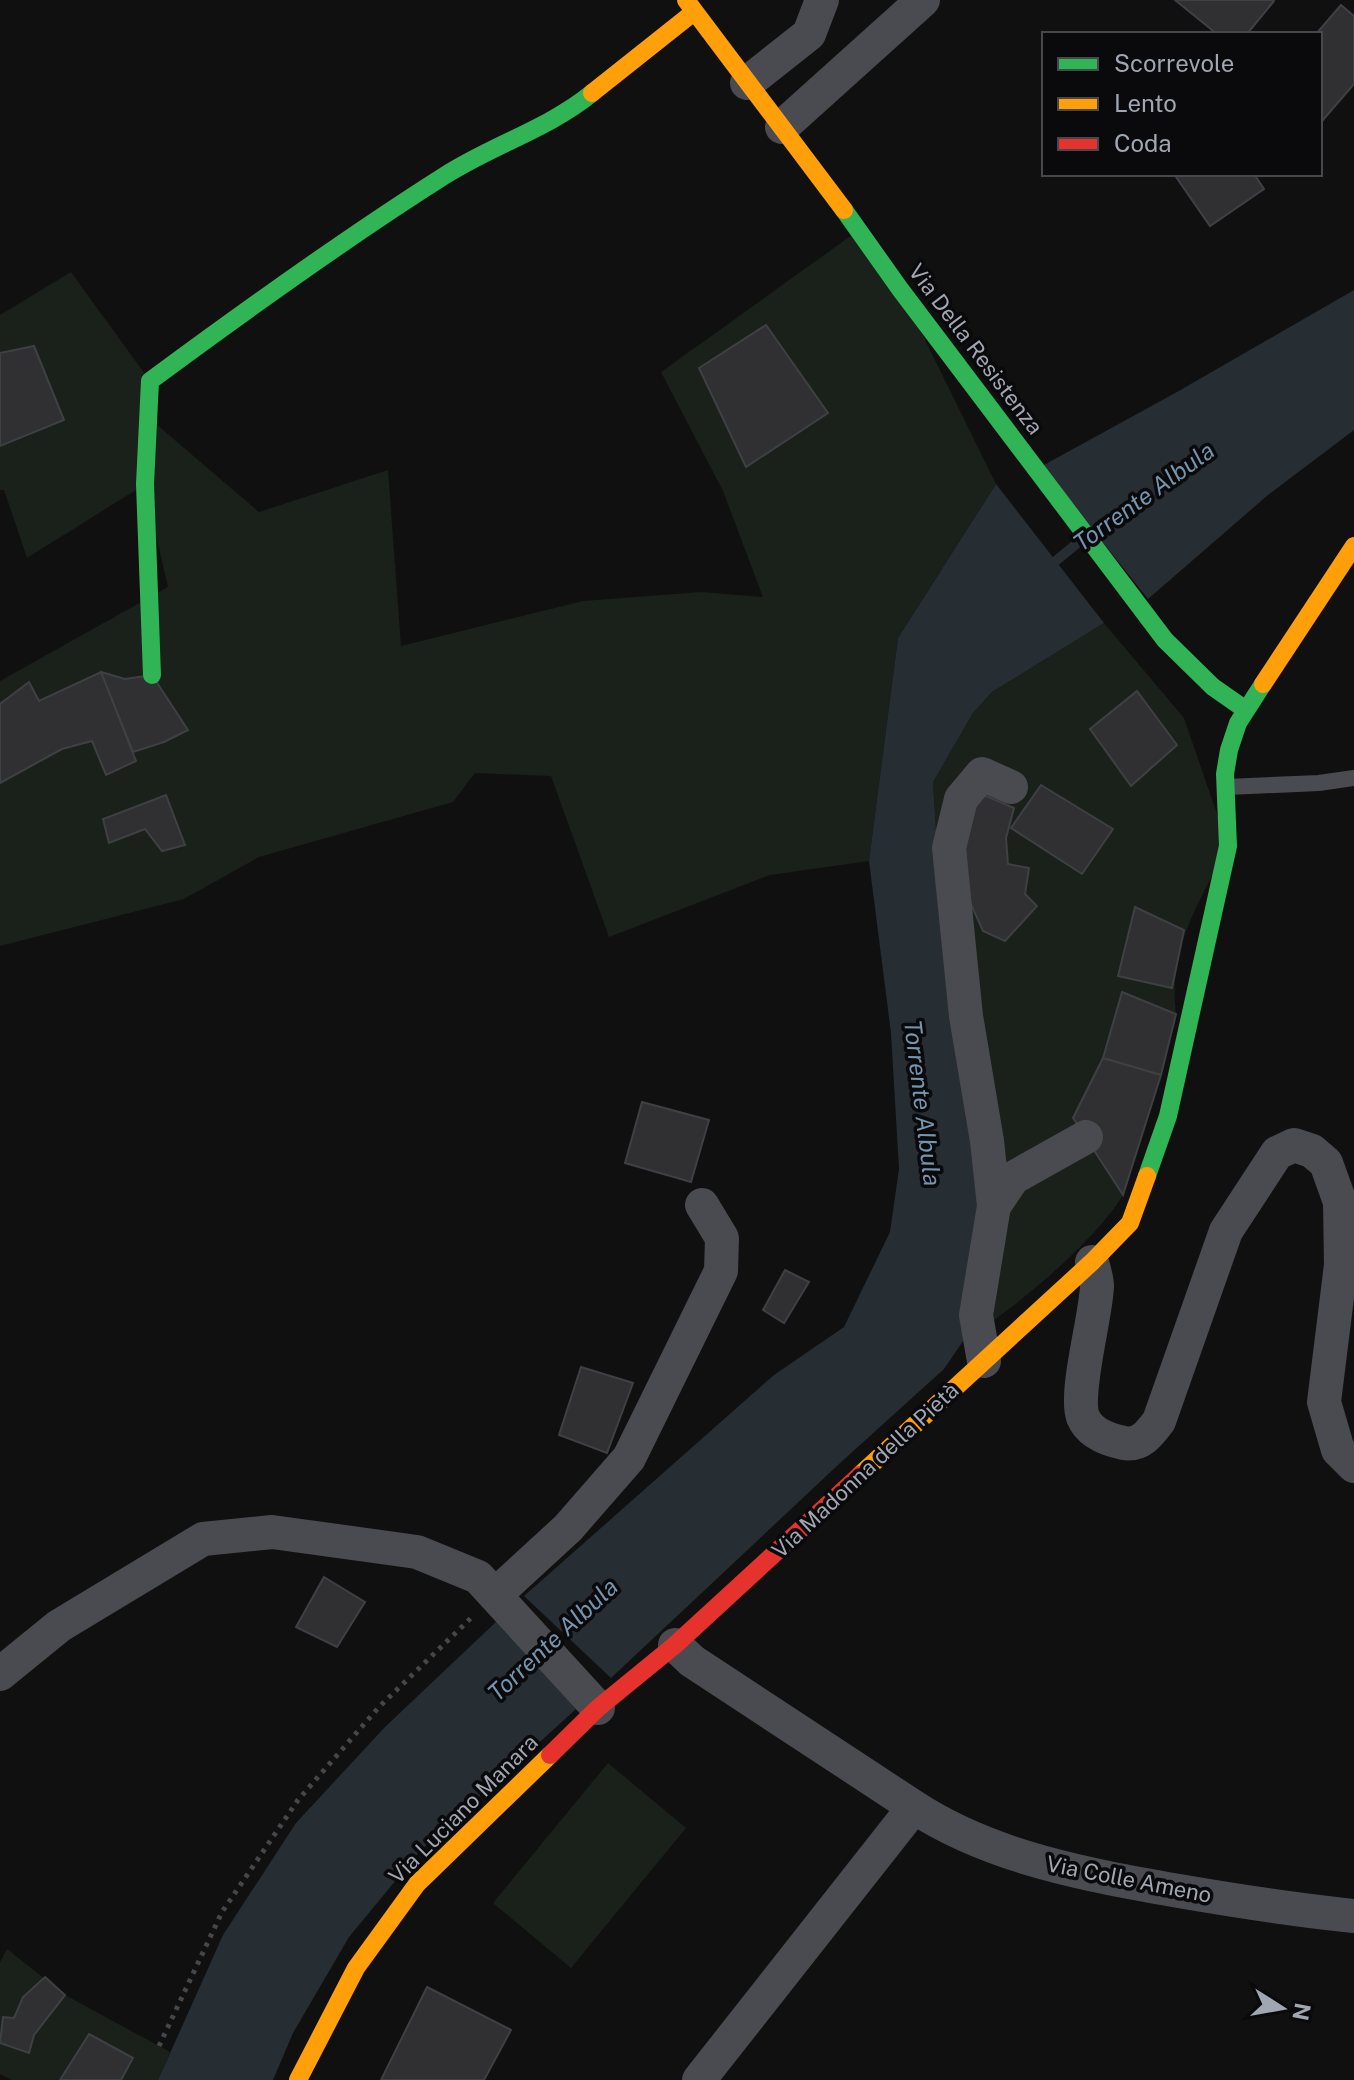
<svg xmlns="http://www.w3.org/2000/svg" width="1354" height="2080" font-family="'Public Sans',sans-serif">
	<rect width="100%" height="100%" fill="#101010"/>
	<!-- green -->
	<path fill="#1a201a" d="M859 230 900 289 996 484 898 638 869 861 770 875 609 937 551 776 475 773 453 802 259 857 184 899 0 946V681L168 587 144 485 27 558 4 490H0V315L71 272 150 381 148 417 259 512 388 470 401 646 583 601 701 592 763 597 723 491 661 372Z
		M1104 623 1184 718 1228 846C1199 902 1168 948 1176 1014L1122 992 1103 1058 1073 1117 1123 1195C1093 1244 1012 1311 963 1341L986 1196 939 877 933 782 973 713 992 692Z
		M608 1763 686 1828 571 1968 493 1903Z
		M7 1949 65 1995 170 2052 158 2080H11L0 2074V1962Z"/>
	<!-- water -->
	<path fill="#262d33" d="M1354 290V430L1268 495 1148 599 1042 466 1177 392Z
		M996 484 1104 623 992 692 973 713 933 782 939 877 986 1196 963 1341 944 1369 839 1464 611 1678 524 1596 774 1375 844 1327 890 1232 899 1169 891 1033 869 861 898 638Z
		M497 1621 576 1709 420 1851 349 1937 293 2033 273 2080H158L223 1935 296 1823 385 1727Z"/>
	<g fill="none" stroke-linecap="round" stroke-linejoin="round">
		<!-- stream -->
		<path stroke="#262d33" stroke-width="10" d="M1046 569 1080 541"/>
	</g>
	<!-- building -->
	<path fill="#303033" stroke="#3e4044" stroke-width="2" d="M1175 0H1273L1274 1 1247 34H1217Z
		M1341 5 1354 16V84L1323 120 1320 117V34H1316Z
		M1174 174H1254L1264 189 1210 226Z
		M766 325 828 413 746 467 699 368Z
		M34 346 64 420 0 446V353Z
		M101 672 136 761 106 775 92 741 62 749 0 783V704L29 682 39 701Z
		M101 672 125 679 152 675 188 730 164 742 133 752Z
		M1137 691 1177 745 1131 786 1090 729Z
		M1041 785 1113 829 1082 874 1011 828Z
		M975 791 1014 808 1006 838 1008 864 1029 868 1025 894 1037 906 1005 941 983 931 965 891 961 838Z
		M166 795 185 845 162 851 145 829 109 843 103 819Z
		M1135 907 1184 930 1172 988 1118 976Z
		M1122 992 1176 1014 1161 1075 1103 1058Z
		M1103 1058 1161 1075 1123 1195 1073 1118Z
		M642 1102 709 1120 691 1182 625 1163Z
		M785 1270 809 1282 784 1323 763 1310Z
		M581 1367 633 1383 607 1453 559 1435Z
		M324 1577 365 1602 337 1647 296 1627Z
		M45 1977 65 1995 34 2035 29 2053 0 2043 3 2017 14 2018 23 1997Z
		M427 1987 511 2030 484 2080H381Z
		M89 2034 133 2058 121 2080H60Z"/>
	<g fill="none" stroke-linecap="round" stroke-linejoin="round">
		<!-- path -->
		<path stroke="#46474a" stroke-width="5" stroke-dasharray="4 6" stroke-linecap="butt" d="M159 2046 222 1912 298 1800 379 1707 471 1618"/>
		<!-- lane -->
		<path stroke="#4a4b50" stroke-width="16" d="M1227 787 1319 783 1354 778"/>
		<!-- street -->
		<path stroke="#4a4b50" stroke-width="34" d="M747 83 809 34 822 0
			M782 127 923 0
			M994 1206 987 1141 966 1016 949 848 961 799 982 774 1011 787
			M1092 1262C1094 1270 1097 1279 1097 1286 1096 1317 1074 1393 1083 1417 1090 1434 1109 1440 1124 1443 1141 1446 1150 1433 1159 1421L1226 1231 1277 1153 1294 1145 1312 1151 1326 1163 1340 1202 1341 1265 1324 1402 1338 1450 1354 1466
			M984 1361 976 1315 994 1206 1013 1178 1086 1137
			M495 1595 568 1528 629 1458 721 1271 722 1238 702 1205
			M675 1645 692 1661 914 1807 699 2080
			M0 1674 59 1626 203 1539 272 1532 417 1552 478 1577 598 1708
			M914 1807C992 1858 1088 1875 1179 1891 1237 1901 1295 1910 1354 1916"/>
		<!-- fast -->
		<path stroke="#30b455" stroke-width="18" d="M844 210 900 289 1165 640 1213 687 1246 710
			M152 675 145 484 150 381C246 310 343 240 444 176 492 145 548 129 592 93
			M1147 1176 1168 1116 1228 846 1225 774 1229 750 1238 723 1263 684"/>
		<!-- slow -->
		<path stroke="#ff9f0a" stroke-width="18" d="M686 0 844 210
			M592 93 694 12
			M1263 684 1354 546
			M860 1475 1092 1262 1130 1223 1147 1176
			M298 2080 356 1968 417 1884 550 1755"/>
		<!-- jam -->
		<path stroke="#e5322d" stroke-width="18" d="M550 1755 598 1708 675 1645 860 1475"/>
	</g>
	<g text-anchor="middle" stroke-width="7" stroke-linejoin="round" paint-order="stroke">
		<!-- street labels -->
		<g font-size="22" fill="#a0a6b2" stroke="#0a0a0c">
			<text transform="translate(976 349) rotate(53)" y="8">Via Della Resistenza</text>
			<text transform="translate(865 1470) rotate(-43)" y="8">Via Madonna della Pietà</text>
			<text transform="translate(463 1809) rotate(-45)" y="8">Via Luciano Manara</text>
			<text transform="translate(1129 1879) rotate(11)" y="8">Via Colle Ameno</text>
		</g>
		<!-- water labels -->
		<g font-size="24" font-style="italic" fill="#7694ad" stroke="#0a0a0c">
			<text transform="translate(1144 497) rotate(-36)" y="8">Torrente Albula</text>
			<text transform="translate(922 1103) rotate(83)" y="8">Torrente Albula</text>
			<text transform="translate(553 1640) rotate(-43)" y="8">Torrente Albula</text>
		</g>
	</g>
	<!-- legend -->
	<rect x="1042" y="32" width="280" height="144" fill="#0a0a0c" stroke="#46484e" stroke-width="2"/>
	<rect x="1058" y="58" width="40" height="12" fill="#30b455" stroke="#46484e" stroke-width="2"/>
	<text x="1114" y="72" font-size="24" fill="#a0a6b2">Scorrevole</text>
	<rect x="1058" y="98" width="40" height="12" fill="#ff9f0a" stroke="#46484e" stroke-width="2"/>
	<text x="1114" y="112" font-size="24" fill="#a0a6b2">Lento</text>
	<rect x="1058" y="138" width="40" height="12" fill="#e5322d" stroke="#46484e" stroke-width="2"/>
	<text x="1114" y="152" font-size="24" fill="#a0a6b2">Coda</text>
	<!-- north arrow -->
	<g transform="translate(1282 2008) rotate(101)" stroke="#0a0a0c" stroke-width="6" paint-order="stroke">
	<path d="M0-6L14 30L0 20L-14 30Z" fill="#a0a6b2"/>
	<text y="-12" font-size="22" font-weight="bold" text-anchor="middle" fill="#a0a6b2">N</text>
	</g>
</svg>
